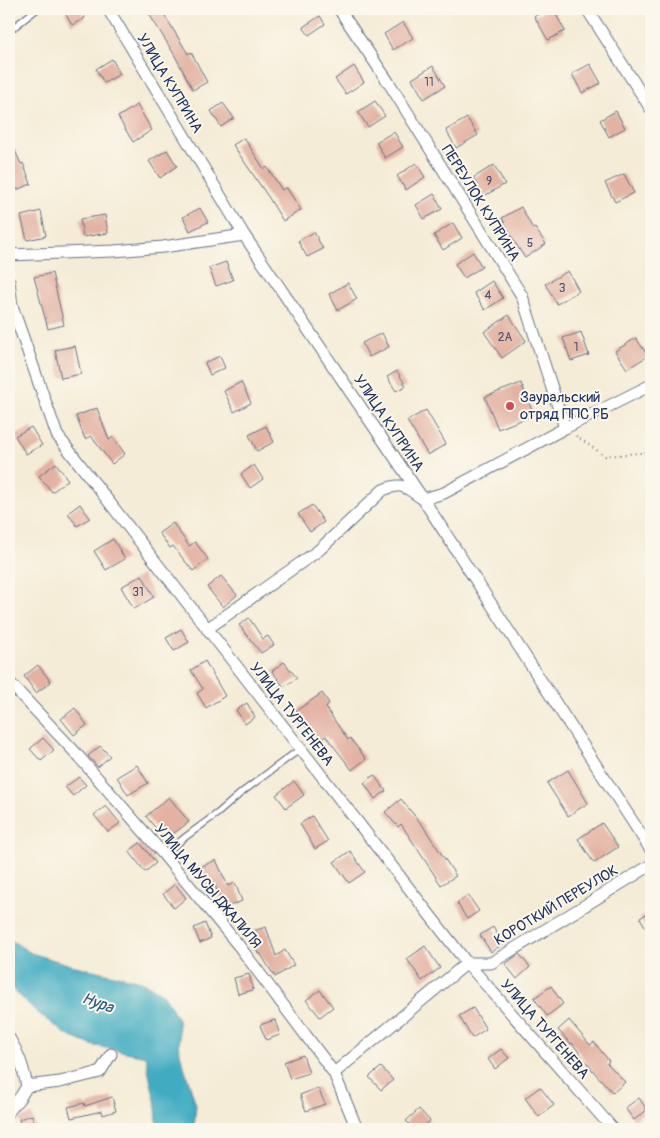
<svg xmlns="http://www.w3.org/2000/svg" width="660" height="1138" font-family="Pangolin,sans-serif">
	<rect width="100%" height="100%" fill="#fbf7ec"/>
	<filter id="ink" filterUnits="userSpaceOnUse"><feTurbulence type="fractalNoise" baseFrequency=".02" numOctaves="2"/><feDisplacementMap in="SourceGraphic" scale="10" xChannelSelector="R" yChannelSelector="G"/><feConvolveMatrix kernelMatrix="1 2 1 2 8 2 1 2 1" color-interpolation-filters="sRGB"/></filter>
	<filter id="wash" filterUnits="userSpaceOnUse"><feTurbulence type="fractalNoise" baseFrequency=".0096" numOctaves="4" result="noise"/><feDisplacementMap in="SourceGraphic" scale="20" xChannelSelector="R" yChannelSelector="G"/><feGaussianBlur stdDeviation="1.12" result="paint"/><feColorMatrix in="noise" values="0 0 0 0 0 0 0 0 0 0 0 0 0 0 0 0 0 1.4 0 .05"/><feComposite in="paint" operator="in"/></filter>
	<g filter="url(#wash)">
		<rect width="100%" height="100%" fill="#f4ecd6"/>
		<!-- water -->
		<path fill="#41abc1" stroke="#2e6d90" d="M9 939 31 953 71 965 141 981 164 995 178 1019 180 1053 196 1105 194 1129H154L157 1126 156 1105 149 1074 146 1056 91 1045 67 1035 38 1013 9 986Z"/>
		<g id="blocks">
			<!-- building -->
			<path fill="#e3b2a3" d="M72 9H80L85 18 72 25 65 13Z
				M146 9H162L166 15 165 16 188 54 191 52 207 82 193 90 174 54Z
				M549 9H553L565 31 548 40 534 16Z
				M320 16 325 24 309 35 303 27Z
				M403 22 413 38 393 50 384 34Z
				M112 59 120 74 104 83 96 69Z
				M590 64 601 83 582 93 572 74Z
				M354 66 364 82 346 94 335 79Z
				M433 66 445 86 424 99 412 79Z
				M375 101 385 116 368 127 358 112Z
				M223 103 234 118 221 127 211 111Z
				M137 105 152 130 133 142 118 117Z
				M616 111 625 128 609 137 600 120Z
				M467 118 478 135 456 148 446 130Z
				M394 132 403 147 385 158 376 142Z
				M9 137 21 164 23 163 31 184 9 193Z
				M244 138 264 169 267 167 282 190 286 187 301 210 283 221 269 198 233 145Z
				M167 150 177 166 160 178 149 161Z
				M416 163 425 177 406 190 397 176Z
				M494 165 505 184 484 196 473 178Z
				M624 174 634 193 615 202 605 183Z
				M434 194 442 209 424 219 416 205Z
				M521 207 533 229 535 228 546 244 525 258 514 241 502 218Z
				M200 208 208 222 190 231 183 217Z
				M41 211 46 236 27 240 21 216Z
				M105 215 108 233 83 237 80 219Z
				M453 223 462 238 443 250 434 235Z
				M314 232 323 249 307 257 298 241Z
				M473 252 482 267 464 278 455 264Z
				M226 262 233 280 216 286 209 268Z
				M568 271 579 291 557 304 545 284Z
				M52 273 64 325 48 329 34 277Z
				M492 281 503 298 485 310 474 293Z
				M348 283 357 299 338 310 329 294Z
				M509 315 526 341 502 358 484 332Z
				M581 332 589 355 571 361 563 338Z
				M382 333 389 347 369 357 362 343Z
				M636 338 648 356 627 369 615 351Z
				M75 346 81 374 61 378 55 350Z
				M220 356 225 368 210 375 205 363Z
				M397 371 406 386 396 391 387 377Z
				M241 382 251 403 234 412 224 391Z
				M521 383 534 415 498 429 485 397Z
				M97 408 109 440 113 437 125 454 112 464 91 436 85 439 76 416Z
				M426 410 446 444 428 455 407 421Z
				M266 426 274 442 257 451 249 435Z
				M31 427 42 445 26 454 15 436Z
				M56 463 68 480 52 492 39 476Z
				M254 465 263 479 250 488 241 474Z
				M80 504 90 518 77 526 68 513Z
				M312 505 324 522 310 532 298 514Z
				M173 523 189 546 195 542 208 559 193 571 173 546 170 548 159 533Z
				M113 539 125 559 106 570 94 551Z
				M142 575 154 597 134 609 121 587Z
				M221 576 237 595 223 607 207 587Z
				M249 618 263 639 268 636 274 645 261 653 239 625Z
				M181 629 189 642 174 651 166 638Z
				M205 661 225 696 206 708 197 693 203 689 191 670Z
				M284 662 297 678 284 687 272 671Z
				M38 665 51 682 36 693 24 676Z
				M322 693 329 703 326 708 348 740 350 738 366 759 352 770 326 736 317 742 296 711Z
				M247 703 255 717 245 724 236 710Z
				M75 708 87 725 74 735 61 719Z
				M43 738 54 750 41 761 30 749Z
				M100 746 110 756 98 767 88 756Z
				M137 765 148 783 128 795 117 777Z
				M568 770 588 803 568 816 547 783Z
				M374 775 386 791 375 799 364 783Z
				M79 777 86 785 73 796 65 787Z
				M294 781 304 795 286 808 276 795Z
				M169 797 189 822 165 840 146 816Z
				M401 799 423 826 456 876 441 885 401 824 398 827 385 812Z
				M106 806 120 823 108 832 94 815Z
				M312 816 328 841 315 849 300 824Z
				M602 823 618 847 594 863 578 839Z
				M140 843 156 863 145 872 129 851Z
				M350 851 365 872 349 883 334 862Z
				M216 860 228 886 235 883 242 901 224 908 214 883 206 886 198 868Z
				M175 884 186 898 174 908 163 894Z
				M468 895 479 911 467 919 457 903Z
				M651 911V936L640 918Z
				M205 923 211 938 200 943 194 928Z
				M266 927 276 956 285 950 294 965 275 977 260 953 258 954 250 932Z
				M493 927 503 944 491 952 480 935Z
				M425 946 440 968 422 981 407 959Z
				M519 954 530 967 517 979 505 964Z
				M249 974 253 990 238 994 234 978Z
				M551 986 563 1004 547 1016 534 998Z
				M320 990 333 1007 320 1017 306 1000Z
				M473 1008 486 1029 472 1038 459 1016Z
				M275 1020 280 1035 266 1040 260 1025Z
				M569 1020 590 1045 594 1042 609 1061 607 1063 625 1082 613 1093 593 1071 572 1043 571 1044 558 1030Z
				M501 1049 509 1058 495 1069 488 1059Z
				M303 1055 309 1073 290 1079 284 1062Z
				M381 1067 393 1080 381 1090 369 1077Z
				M540 1087 554 1105 539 1117 525 1098Z
				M318 1088 325 1104 306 1111 300 1095Z
				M112 1097 116 1111 103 1115 102 1111 71 1118 68 1107 84 1103 85 1106Z
				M639 1098 647 1110 634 1120 625 1108Z
				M419 1109 430 1121 421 1129H414L406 1121Z
				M32 1115 37 1129H22L19 1119Z"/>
		</g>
	</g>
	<g filter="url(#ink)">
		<use href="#blocks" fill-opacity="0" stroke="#677188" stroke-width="1"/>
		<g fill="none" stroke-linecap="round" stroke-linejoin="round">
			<!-- service casing -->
			<g stroke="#677188" stroke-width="8">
				<path id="service" d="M9 31 37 9
					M164 855 184 838 218 813 241 793 300 749"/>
			</g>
			<!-- minor casing -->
			<g stroke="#677188" stroke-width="13">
				<path id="minor" d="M108 9 244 235 423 499 651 850
					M339 9 389 83 522 296 565 428
					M587 9 651 109
					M9 255 114 251 163 247 244 235
					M9 281 12 306 57 435 467 963 613 1129
					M207 629 319 550 383 490C403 481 406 488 423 499L444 493 565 428 651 385
					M9 682 73 750 164 855 239 946 334 1073 357 1129
					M9 1038C19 1054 23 1067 27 1086L21 1096 9 1111
					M334 1073 467 963H491L651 865
					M27 1086 60 1082 100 1072 111 1054"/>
			</g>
			<!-- path -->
			<path stroke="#677188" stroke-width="2" stroke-dasharray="1 4" stroke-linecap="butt" d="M576 436 605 456 651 452"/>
			<!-- service -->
			<use href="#service" stroke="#fff" stroke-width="5.5"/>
			<!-- minor -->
			<use href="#minor" stroke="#fff" stroke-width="11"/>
		</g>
	</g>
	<!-- markers -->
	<circle fill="#d1495b" stroke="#fbf7ec" stroke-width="2" cx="510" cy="406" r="5"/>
	<g text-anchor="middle" stroke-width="4" stroke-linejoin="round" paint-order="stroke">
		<!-- number labels -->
		<g font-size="12" fill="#4d506f">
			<text x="429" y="86">11</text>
			<text x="489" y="185">9</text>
			<text x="530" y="247">5</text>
			<text x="562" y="292">3</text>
			<text x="488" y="299">4</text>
			<text x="505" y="341">2А</text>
			<text x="576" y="351">1</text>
			<text x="138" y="596">31</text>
		</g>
		<!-- street labels -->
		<g font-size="15" fill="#1b2f5e" stroke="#fbf7ec">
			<text transform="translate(170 83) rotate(59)" y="5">УЛИЦА КУПРИНА</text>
			<text transform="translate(481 203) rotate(58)" y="5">ПЕРЕУЛОК КУПРИНА</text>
			<text transform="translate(389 423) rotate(56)" y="5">УЛИЦА КУПРИНА</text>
			<text transform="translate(292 714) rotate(52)" y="5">УЛИЦА ТУРГЕНЕВА</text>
			<text transform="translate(208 886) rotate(50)" y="5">УЛИЦА МУСЫ ДЖАЛИЛЯ</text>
			<text transform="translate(556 905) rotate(-31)" y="5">КОРОТКИЙ ПЕРЕУЛОК</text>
			<text transform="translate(545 1029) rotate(49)" y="5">УЛИЦА ТУРГЕНЕВА</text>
		</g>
		<!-- poi labels -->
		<g font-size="15" fill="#1b2f5e" stroke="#fbf7ec" text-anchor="start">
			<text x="520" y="402">Зауральский<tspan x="520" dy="17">отряд ППС РБ</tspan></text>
		</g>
		<!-- water labels -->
		<g font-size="16" font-style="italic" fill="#285a81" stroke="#fbf7ec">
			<text transform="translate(98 1002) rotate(20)" y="6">Нура</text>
		</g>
	</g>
	<!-- margin -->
	<rect width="660" height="1138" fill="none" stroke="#fbf7ec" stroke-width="30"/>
</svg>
